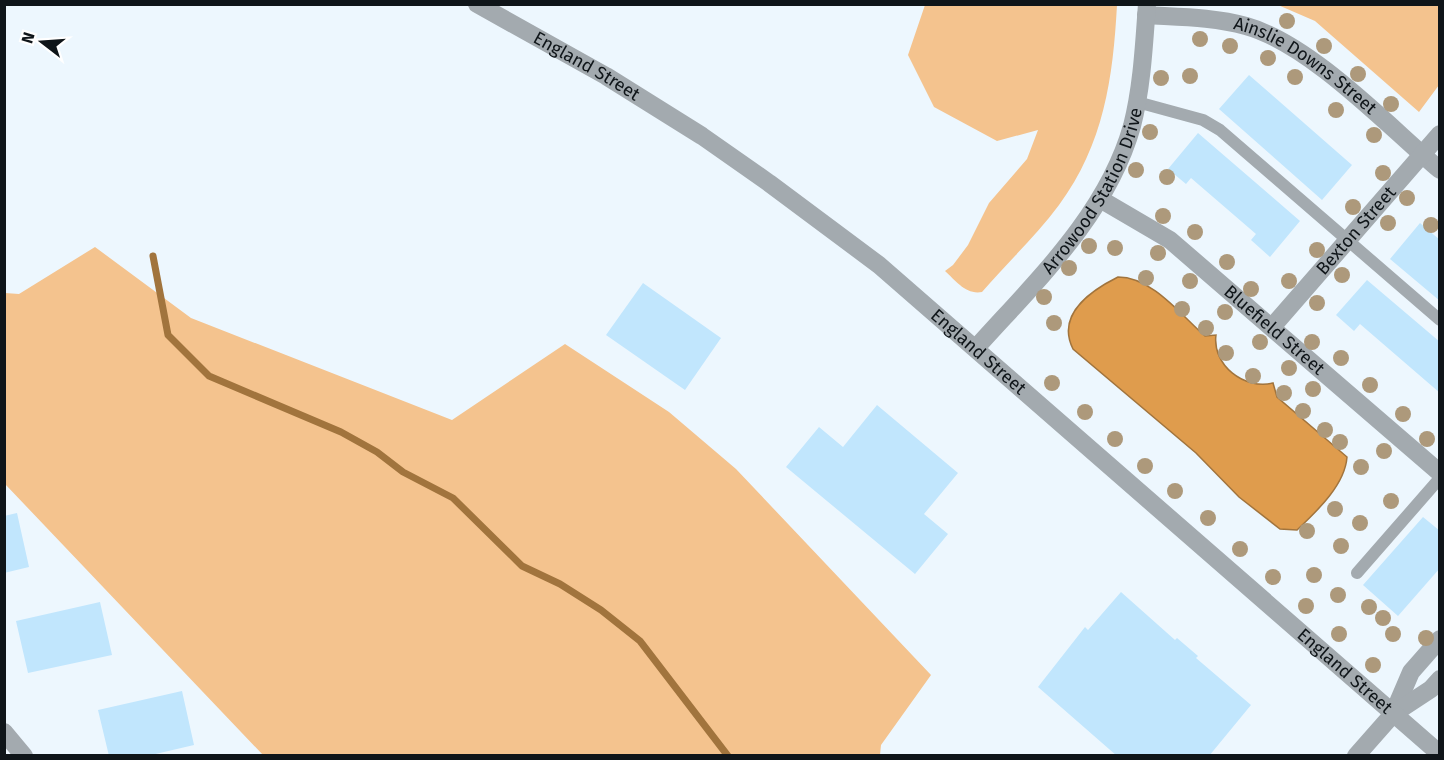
<svg xmlns="http://www.w3.org/2000/svg" width="1444" height="760" font-family="'Fira Sans',sans-serif">
	<rect width="100%" height="100%" fill="#edf7fe"/>
	<!-- green -->
	<path fill="#f4c38e" d="M925 5H1117C1113 78 1104 144 1059 205 1036 236 1007 263 982 292 966 295 956 281 945 271L953 265 968 245 989 203 1027 159 1038 130 997 141 934 107 908 55Z
		M1278 5H1439V85L1419 112 1315 21Z
		M95 247 191 318 452 420 565 344 669 412 736 469 931 675 881 745 880 755H263L5 484V293L19 294Z"/>
	<!-- water -->
	<path fill="#df9c4d" stroke="#a1743d" stroke-width="1.5" d="M1118 277C1152 277 1180 314 1205 336L1216 335C1212 365 1244 390 1273 383L1277 397 1347 457C1345 485 1317 511 1297 530L1280 529 1239 497 1196 453 1073 349C1056 315 1090 291 1118 277Z"/>
	<g fill="none" stroke-linecap="round" stroke-linejoin="round">
		<!-- stream -->
		<path stroke="#a1743d" stroke-width="7" d="M153 256 168 335 209 376 341 432 377 452 403 472 453 498 522 566 560 584 601 610 640 641 728 756"/>
	</g>
	<!-- building -->
	<path fill="#c1e6fd" d="M1249 75 1352 165 1322 200 1219 109Z
		M1198 133 1300 221 1270 257 1251 240 1256 234 1191 178 1186 184 1168 169Z
		M1420 223 1440 240V301L1390 259Z
		M1367 280 1440 342V393L1360 324 1354 331 1336 315Z
		M643 283 721 338 685 390 606 335Z
		M877 405 958 473 924 514 948 534 915 574 786 467 819 427 843 447Z
		M17 513 29 567 4 573V516Z
		M1423 517 1440 531V568L1398 616 1363 585Z
		M1121 592 1175 640 1177 638 1198 656 1196 658 1251 705 1209 756H1117L1038 687 1085 627 1088 630Z
		M100 602 112 655 28 673 16 621Z
		M182 691 194 745 147 756H109L98 710Z"/>
	<g fill="none" stroke-linecap="round" stroke-linejoin="round">
		<!-- service -->
		<path stroke="#a3aaaf" stroke-width="12" d="M1137 102 1203 120 1220 130 1440 320
			M1357 573 1440 478"/>
		<!-- minor -->
		<g stroke="#a3aaaf" stroke-width="18">
			<path id="s1" d="M1146 15C1180 17 1214 17 1246 26 1311 44 1388 126 1440 170"/>
			<path id="s2" d="M1100 199 1170 240 1440 473"/>
			<path id="s3" d="M1272 327 1440 134"/>
			<path id="s4" d="M976 348C1035 282 1107 215 1132 126 1142 87 1144 45 1147 4"/>
			<path d="M1393 714 1411 672 1440 639"/>
			<path d="M4 732 24 756"/>
			<path d="M1356 756 1393 714 1431 689 1440 679"/>
		</g>
		<!-- tertiary -->
		<path stroke="#a3aaaf" stroke-width="18" id="s5" d="M477 4 606 76 702 136 769 183 879 265 1440 754"/>
	</g>
	<!-- trees -->
	<g fill="#ad997b">
		<circle cx="1287" cy="21" r="8"/>
		<circle cx="1200" cy="39" r="8"/>
		<circle cx="1230" cy="46" r="8"/>
		<circle cx="1324" cy="46" r="8"/>
		<circle cx="1268" cy="58" r="8"/>
		<circle cx="1358" cy="74" r="8"/>
		<circle cx="1190" cy="76" r="8"/>
		<circle cx="1295" cy="77" r="8"/>
		<circle cx="1161" cy="78" r="8"/>
		<circle cx="1391" cy="104" r="8"/>
		<circle cx="1336" cy="110" r="8"/>
		<circle cx="1150" cy="132" r="8"/>
		<circle cx="1374" cy="135" r="8"/>
		<circle cx="1136" cy="170" r="8"/>
		<circle cx="1383" cy="173" r="8"/>
		<circle cx="1167" cy="177" r="8"/>
		<circle cx="1407" cy="198" r="8"/>
		<circle cx="1353" cy="207" r="8"/>
		<circle cx="1163" cy="216" r="8"/>
		<circle cx="1388" cy="223" r="8"/>
		<circle cx="1431" cy="225" r="8"/>
		<circle cx="1195" cy="232" r="8"/>
		<circle cx="1089" cy="246" r="8"/>
		<circle cx="1115" cy="248" r="8"/>
		<circle cx="1317" cy="250" r="8"/>
		<circle cx="1158" cy="253" r="8"/>
		<circle cx="1227" cy="262" r="8"/>
		<circle cx="1069" cy="268" r="8"/>
		<circle cx="1342" cy="275" r="8"/>
		<circle cx="1146" cy="278" r="8"/>
		<circle cx="1190" cy="281" r="8"/>
		<circle cx="1289" cy="281" r="8"/>
		<circle cx="1251" cy="289" r="8"/>
		<circle cx="1044" cy="297" r="8"/>
		<circle cx="1317" cy="303" r="8"/>
		<circle cx="1182" cy="309" r="8"/>
		<circle cx="1225" cy="312" r="8"/>
		<circle cx="1054" cy="323" r="8"/>
		<circle cx="1206" cy="328" r="8"/>
		<circle cx="1260" cy="342" r="8"/>
		<circle cx="1312" cy="342" r="8"/>
		<circle cx="1226" cy="353" r="8"/>
		<circle cx="1341" cy="358" r="8"/>
		<circle cx="1289" cy="368" r="8"/>
		<circle cx="1253" cy="376" r="8"/>
		<circle cx="1052" cy="383" r="8"/>
		<circle cx="1370" cy="385" r="8"/>
		<circle cx="1313" cy="389" r="8"/>
		<circle cx="1284" cy="393" r="8"/>
		<circle cx="1303" cy="411" r="8"/>
		<circle cx="1085" cy="412" r="8"/>
		<circle cx="1403" cy="414" r="8"/>
		<circle cx="1325" cy="430" r="8"/>
		<circle cx="1115" cy="439" r="8"/>
		<circle cx="1427" cy="439" r="8"/>
		<circle cx="1340" cy="442" r="8"/>
		<circle cx="1384" cy="451" r="8"/>
		<circle cx="1145" cy="466" r="8"/>
		<circle cx="1361" cy="467" r="8"/>
		<circle cx="1175" cy="491" r="8"/>
		<circle cx="1391" cy="501" r="8"/>
		<circle cx="1335" cy="509" r="8"/>
		<circle cx="1208" cy="518" r="8"/>
		<circle cx="1360" cy="523" r="8"/>
		<circle cx="1307" cy="531" r="8"/>
		<circle cx="1341" cy="546" r="8"/>
		<circle cx="1240" cy="549" r="8"/>
		<circle cx="1314" cy="575" r="8"/>
		<circle cx="1273" cy="577" r="8"/>
		<circle cx="1338" cy="595" r="8"/>
		<circle cx="1306" cy="606" r="8"/>
		<circle cx="1369" cy="607" r="8"/>
		<circle cx="1383" cy="618" r="8"/>
		<circle cx="1339" cy="634" r="8"/>
		<circle cx="1393" cy="634" r="8"/>
		<circle cx="1426" cy="638" r="8"/>
		<circle cx="1373" cy="665" r="8"/>
	</g>
	<g text-anchor="middle" stroke-width="6" stroke-linejoin="round" paint-order="stroke">
		<!-- street labels -->
		<g font-size="18" fill="#0f1519" stroke="#fff">
			<text dy="6" stroke="none"><textPath href="#s5" startOffset="126">England Street</textPath></text>
			<text dy="6" stroke="none"><textPath href="#s1" startOffset="172">Ainslie Downs Street</textPath></text>
			<text dy="6" stroke="none"><textPath href="#s4" startOffset="198">Arrowood Station Drive</textPath></text>
			<text dy="6" stroke="none"><textPath href="#s3" startOffset="128">Bexton Street</textPath></text>
			<text dy="6" stroke="none"><textPath href="#s2" startOffset="219">Bluefield Street</textPath></text>
			<text dy="6" stroke="none"><textPath href="#s5" startOffset="612">England Street</textPath></text>
			<text dy="6" stroke="none"><textPath href="#s5" startOffset="1098">England Street</textPath></text>
		</g>
	</g>
	<!-- border -->
	<rect width="1444" height="760" fill="none" stroke="#0f1519" stroke-width="12"/>
	<!-- north arrow -->
	<g transform="translate(42 42) rotate(287)" stroke="#ffffff" stroke-width="4.5" paint-order="stroke">
	<path d="M0-4.5L10 22L0 15L-10 22Z" fill="#0f1519"/>
	<text y="-9" font-size="16" font-weight="bold" text-anchor="middle" fill="#0f1519">N</text>
	</g>
</svg>
